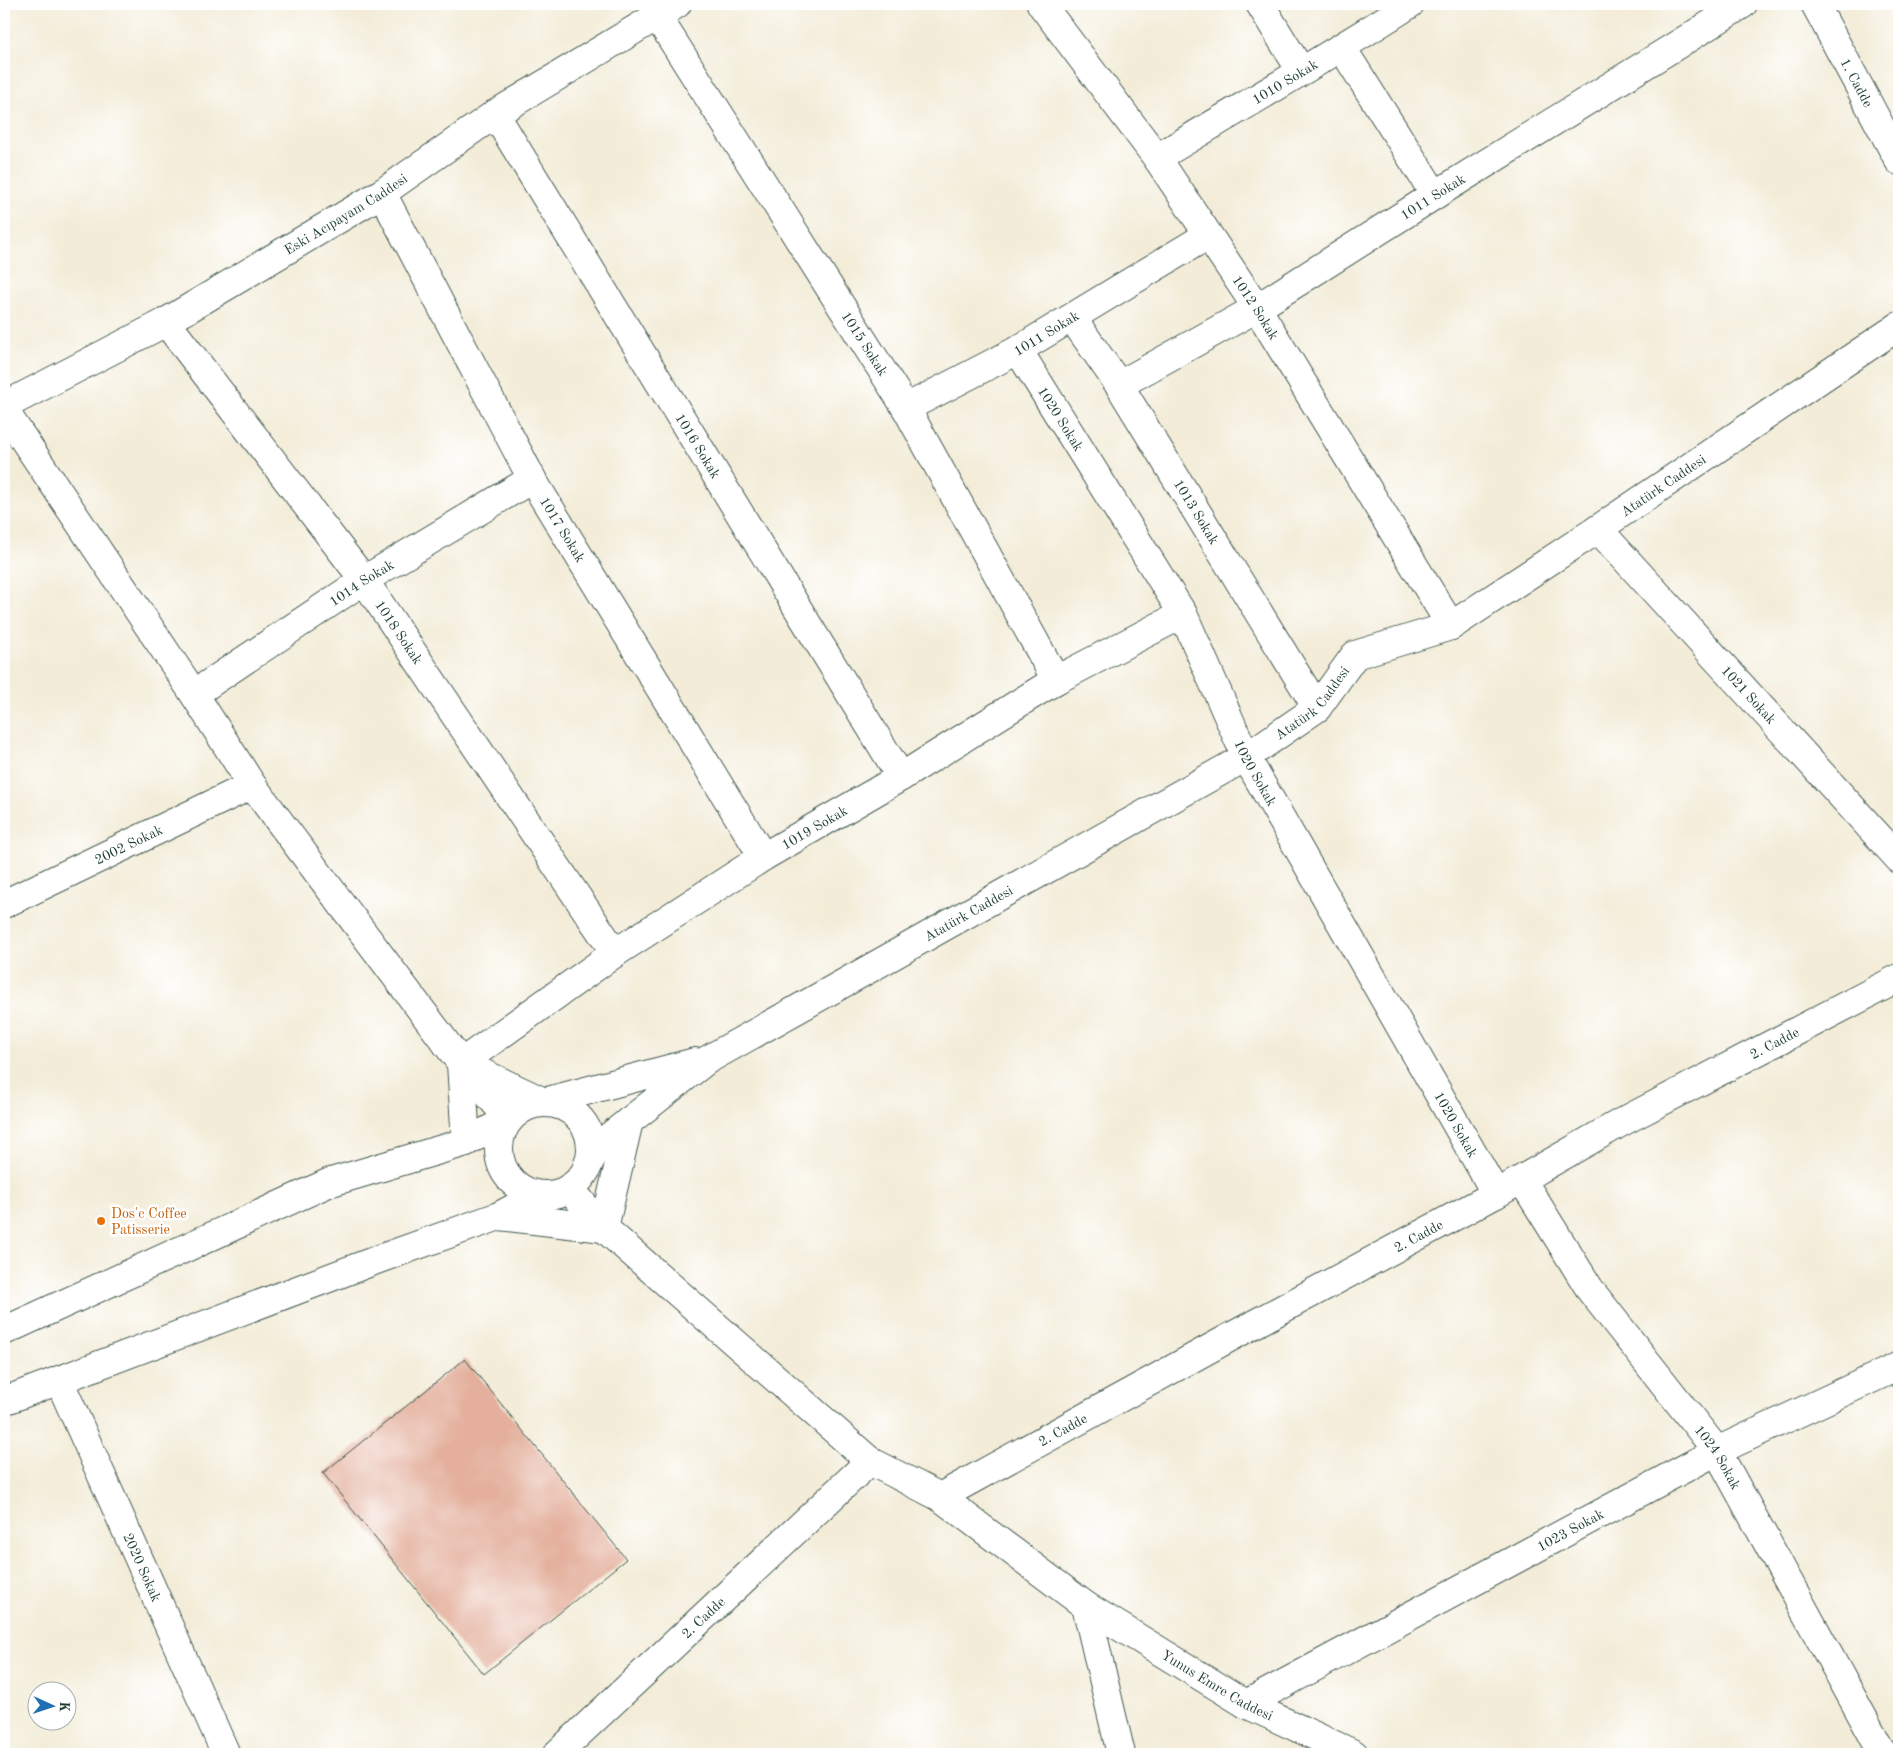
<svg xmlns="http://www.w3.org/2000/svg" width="1903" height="1758" font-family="'Old Standard TT',serif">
	<rect width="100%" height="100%" fill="#fff"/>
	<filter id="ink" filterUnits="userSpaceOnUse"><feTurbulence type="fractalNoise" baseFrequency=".02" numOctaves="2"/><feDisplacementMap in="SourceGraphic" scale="10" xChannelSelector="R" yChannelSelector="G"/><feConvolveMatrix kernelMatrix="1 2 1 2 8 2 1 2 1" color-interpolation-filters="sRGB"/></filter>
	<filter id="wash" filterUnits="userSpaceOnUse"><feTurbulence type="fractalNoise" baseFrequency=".0096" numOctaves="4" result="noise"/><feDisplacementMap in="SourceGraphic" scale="20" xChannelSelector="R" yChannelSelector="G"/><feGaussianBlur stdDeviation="1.12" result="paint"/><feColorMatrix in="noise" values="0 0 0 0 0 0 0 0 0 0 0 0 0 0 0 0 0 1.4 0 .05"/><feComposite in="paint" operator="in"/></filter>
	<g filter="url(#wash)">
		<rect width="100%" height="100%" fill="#f3ecd8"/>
		<g id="blocks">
			<!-- building -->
			<path fill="#e4b09d" d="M465 1359 626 1559 484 1674 323 1473Z"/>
		</g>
	</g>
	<g filter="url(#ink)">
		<use href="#blocks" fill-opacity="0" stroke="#3f574d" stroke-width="1"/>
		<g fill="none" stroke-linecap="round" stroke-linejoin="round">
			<!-- street casing -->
			<g stroke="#3f574d" stroke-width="30">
				<g id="street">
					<path id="s1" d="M1041 4 1157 158 1257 308 1451 626"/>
					<path d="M1260 4 1301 71"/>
					<path id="s2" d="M1815 4 1899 161"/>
					<path id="s3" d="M657 16 906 408 1056 680"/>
					<path d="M1342 48 1435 195"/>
					<path id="s4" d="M495 114 901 777"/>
					<path id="s5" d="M1157 158C1241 107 1327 58 1410 4"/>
					<path id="s6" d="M382 193 532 479 763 857"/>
					<path id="s7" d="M1073 319 1119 385 1317 708"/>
					<path id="s8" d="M166 322 364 580 615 953"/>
					<path id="s9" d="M1018 350 1183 614 1246 757 1496 1194"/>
					<path id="s10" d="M1119 385 1257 308 1435 195 1743 4"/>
					<path id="s11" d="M906 408 1018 350 1208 235"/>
					<path id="s12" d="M1598 529 1899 859"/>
					<path id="s13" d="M194 694 364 580 532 479"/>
					<path id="s14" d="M4 904 252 785"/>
					<path id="s15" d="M461 1063 615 953 763 857 901 777 1056 680 1183 614"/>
					<path id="s16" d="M1522 1180 1591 1291 1717 1451 1883 1754"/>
					<path id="s17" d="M59 1380 226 1754"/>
					<path id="s18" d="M940 1497 1258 1322 1496 1194 1620 1123 1899 978"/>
					<path id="s19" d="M1246 1704 1717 1451 1899 1366"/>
					<path id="s20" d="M557 1754 870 1461"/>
				</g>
			</g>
			<!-- secondary casing -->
			<g stroke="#3f574d" stroke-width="30">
				<g id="secondary">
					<path id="s21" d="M4 406 166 322 382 193 495 114 677 4"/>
					<path d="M4 410 194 694 252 785 461 1063 509 1119 466 1142"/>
					<circle cx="545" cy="1149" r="46"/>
					<path id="s22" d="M588 1164 600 1144 707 1060 1246 757 1317 708 1355 655 1451 626 1598 529 1899 326"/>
					<path id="s23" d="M569 1188 604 1228 870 1461 940 1497 1086 1606 1246 1704 1354 1754"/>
					<path d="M499 1216 604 1228 629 1121"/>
					<path d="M4 1331 328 1183 466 1142 461 1063 544 1102 695 1062"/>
					<path d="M4 1401 379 1259 499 1216 538 1195"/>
					<path d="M1086 1606 1121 1754"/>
				</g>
			</g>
			<!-- street -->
			<use href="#street" stroke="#fff" stroke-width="28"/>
			<!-- secondary -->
			<use href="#secondary" stroke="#fff" stroke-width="28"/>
		</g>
	</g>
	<!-- markers -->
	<circle fill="#e8710a" stroke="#fff" stroke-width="2" cx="101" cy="1221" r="5"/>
	<g text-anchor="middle" stroke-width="5" stroke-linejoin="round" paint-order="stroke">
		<!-- street labels -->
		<g font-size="14" fill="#1f3d34" stroke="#fff">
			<text dy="5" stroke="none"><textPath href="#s5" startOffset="149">1010 Sokak</textPath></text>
			<text dy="5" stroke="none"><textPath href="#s2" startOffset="89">1. Cadde</textPath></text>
			<text dy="5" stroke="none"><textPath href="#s10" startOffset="366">1011 Sokak</textPath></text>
			<text dy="5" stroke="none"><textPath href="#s21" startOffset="392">Eski Acıpayam Caddesi</textPath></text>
			<text dy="5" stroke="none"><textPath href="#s1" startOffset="372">1012 Sokak</textPath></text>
			<text dy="5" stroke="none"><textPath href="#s11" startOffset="159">1011 Sokak</textPath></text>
			<text dy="5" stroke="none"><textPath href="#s3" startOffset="388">1015 Sokak</textPath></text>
			<text dy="5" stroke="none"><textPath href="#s9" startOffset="81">1020 Sokak</textPath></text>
			<text dy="5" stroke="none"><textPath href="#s4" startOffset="389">1016 Sokak</textPath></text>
			<text dy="5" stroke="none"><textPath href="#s22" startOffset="1284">Atatürk Caddesi</textPath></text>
			<text dy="5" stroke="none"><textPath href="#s7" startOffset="229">1013 Sokak</textPath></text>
			<text dy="5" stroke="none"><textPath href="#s6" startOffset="382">1017 Sokak</textPath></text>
			<text dy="5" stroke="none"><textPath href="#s13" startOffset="201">1014 Sokak</textPath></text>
			<text dy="5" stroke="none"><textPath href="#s8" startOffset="388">1018 Sokak</textPath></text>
			<text dy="5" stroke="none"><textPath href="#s12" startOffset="224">1021 Sokak</textPath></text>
			<text dy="5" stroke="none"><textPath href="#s22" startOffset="864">Atatürk Caddesi</textPath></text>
			<text dy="5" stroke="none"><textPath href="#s9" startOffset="486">1020 Sokak</textPath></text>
			<text dy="5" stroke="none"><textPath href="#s15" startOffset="425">1019 Sokak</textPath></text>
			<text dy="5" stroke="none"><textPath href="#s14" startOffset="138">2002 Sokak</textPath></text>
			<text dy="5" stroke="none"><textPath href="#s22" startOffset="459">Atatürk Caddesi</textPath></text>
			<text dy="5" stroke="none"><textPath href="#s18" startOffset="950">2. Cadde</textPath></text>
			<text dy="5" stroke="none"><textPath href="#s9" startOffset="891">1020 Sokak</textPath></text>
			<text dy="5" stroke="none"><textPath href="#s18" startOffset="545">2. Cadde</textPath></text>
			<text dy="5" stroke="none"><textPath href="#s18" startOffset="140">2. Cadde</textPath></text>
			<text dy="5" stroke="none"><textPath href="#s16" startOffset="340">1024 Sokak</textPath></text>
			<text dy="5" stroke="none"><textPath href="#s19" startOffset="368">1023 Sokak</textPath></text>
			<text dy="5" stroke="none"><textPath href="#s17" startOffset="205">2020 Sokak</textPath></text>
			<text dy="5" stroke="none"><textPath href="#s20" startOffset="200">2. Cadde</textPath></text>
			<text dy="5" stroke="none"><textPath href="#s23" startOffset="821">Yunus Emre Caddesi</textPath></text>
		</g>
		<!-- food labels -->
		<g font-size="14" fill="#c56008" stroke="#fff" text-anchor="start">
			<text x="111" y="1218">Dos'c Coffee<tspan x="111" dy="16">Patisserie</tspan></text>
		</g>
	</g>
	<!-- margin -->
	<rect width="1903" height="1758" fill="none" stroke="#fff" stroke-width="20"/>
	<!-- north arrow -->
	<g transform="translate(52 1706) rotate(93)"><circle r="24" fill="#ffffff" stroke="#a5b1ae"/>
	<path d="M0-4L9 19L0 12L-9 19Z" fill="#1f6fb2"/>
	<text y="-8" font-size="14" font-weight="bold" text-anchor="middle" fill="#1f3d34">K</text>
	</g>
</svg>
